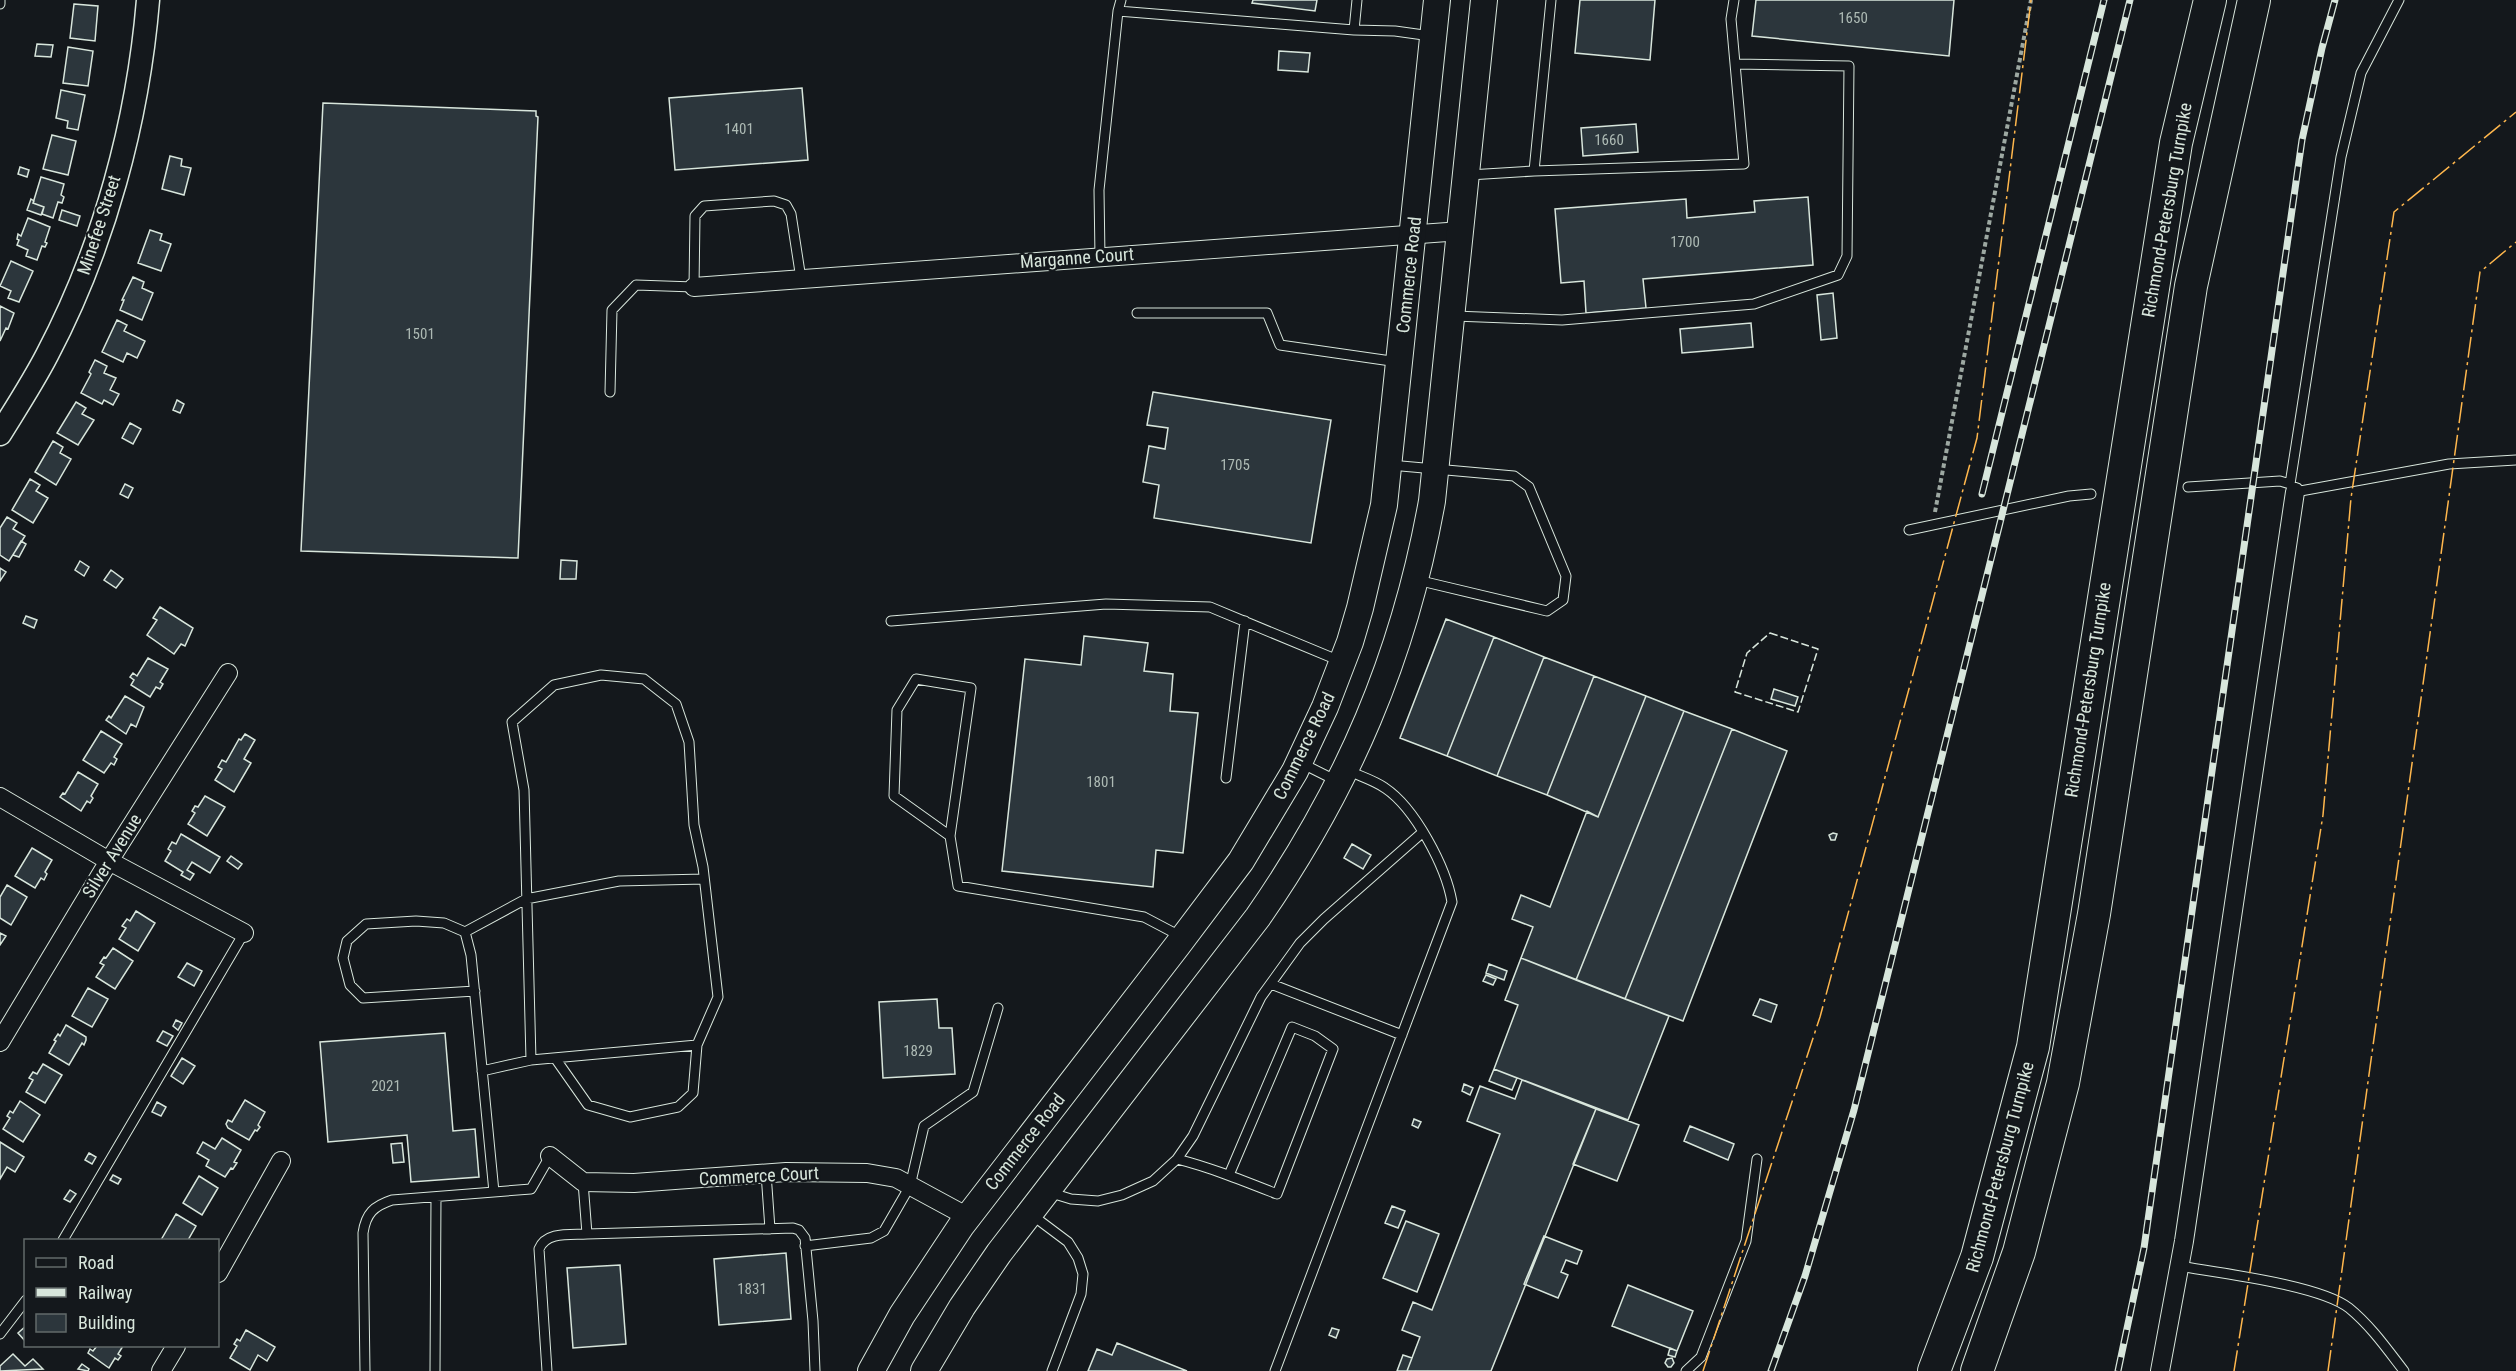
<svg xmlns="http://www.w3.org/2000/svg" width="2516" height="1371" font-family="'Roboto Condensed',sans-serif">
	<rect width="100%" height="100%" fill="#14181c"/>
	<!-- building -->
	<path fill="#2c363c" stroke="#d8e6dc" stroke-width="1.5" d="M1253 0H1317L1315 11 1252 3Z
		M1580 0H1655L1650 60 1575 53Z
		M1756 0H1954L1949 56 1752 36Z
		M74 4 98 6 95 41 70 38Z
		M37 44 53 45 51 57 35 56Z
		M68 47 93 51 88 86 63 83Z
		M1279 51 1310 53 1308 72 1278 70Z
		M802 88 808 160 675 170 669 98Z
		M61 90 85 95 78 130 67 128 68 121 56 118Z
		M323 103 536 111V116L538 117 518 558 301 551Z
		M1636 124 1638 152 1583 156 1581 128Z
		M52 135 76 141 68 175 43 169Z
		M170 156 182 159 181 166 191 168 184 195 162 189Z
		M20 167 29 170 27 177 18 174Z
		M41 177 64 184 61 195 64 197 62 203 58 202 53 218 42 214 44 207 33 203Z
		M1808 197 1813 265 1643 279 1646 308 1586 313 1584 281 1561 283 1555 209 1686 199 1687 218 1755 212 1754 201Z
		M31 199 34 201 33 203 44 207 41 215 27 210Z
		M62 210 80 216 77 226 59 220Z
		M28 218 50 227 45 242 47 243 45 247 42 246 37 260 26 256 28 250 17 245 19 240 17 239 18 234 21 236Z
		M150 230 162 234 160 240 171 244 161 271 138 263Z
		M11 261 33 271 19 302 8 298 11 291 0 286Z
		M133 277 144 282 142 288 153 293 142 320 120 310 124 300H122Z
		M1833 293 1837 338 1821 340 1817 295Z
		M0 306 14 313 8 329 6 328 0 341Z
		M117 320 127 325 124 331 145 341 137 358 127 353 123 362 102 352Z
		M1751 323 1753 347 1682 353 1680 329Z
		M95 360 107 366 104 373 116 378 110 390 119 394 113 405 104 400 102 404 81 393 91 374 89 372Z
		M1153 392 1331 420 1311 543 1154 518 1159 485 1143 482 1149 446 1165 449 1168 428 1147 425Z
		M177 400 184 404 180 413 173 410Z
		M76 402 86 408 82 414 94 420 78 445 57 433Z
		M130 423 141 429 133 444 122 438Z
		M53 441 63 447 60 453 71 459 56 485 35 472Z
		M30 479 40 485 36 491 48 498 33 523 12 510Z
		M125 484 133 488 128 498 120 494Z
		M7 517 17 523 13 529 25 536 9 561 0 555V528Z
		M21 541 26 544 19 557 13 555Z
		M561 560 577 561 576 579H560Z
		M80 561 89 567 84 576 75 570Z
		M0 568 6 572 0 581Z
		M111 570 123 579 116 588 104 580Z
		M160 607 193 628 185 646 181 644 174 654 147 635 157 620 153 618Z
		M26 616 37 620 34 628 23 623Z
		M1446 619 1494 637 1447 756 1400 738Z
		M1084 636 1148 643 1144 671 1173 674 1170 711 1198 713 1183 853 1156 850 1153 887 1002 871 1025 659 1081 665Z
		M1494 637 1544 657 1497 776 1447 756Z
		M1544 657 1594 676 1547 795 1497 776Z
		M148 658 168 669 160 682 163 684 160 689 156 687 150 697 131 685 134 680 130 677 133 673 137 676Z
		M1594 676 1646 696 1598 817 1547 795Z
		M1774 689 1798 697 1795 706 1771 699Z
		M125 696 144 707 136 727 131 724 126 734 106 720 109 716 111 718Z
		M1646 696 1684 711 1576 980 1521 958 1533 927 1512 919 1521 895 1550 907 1587 811 1598 817Z
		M1684 711 1732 729 1625 999 1576 980Z
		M1732 729 1787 751 1683 1021 1625 999Z
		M101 731 122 744 114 757 117 759 114 765 111 763 104 773 83 760Z
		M245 734 255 740 244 759 251 763 234 792 215 780 222 769 218 767 222 760 226 762 239 739 241 740Z
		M78 772 98 784 91 796 93 798 90 803 87 801 81 811 60 797 63 793 65 794Z
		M205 796 225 807 207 836 188 824 195 813 192 811 195 806 198 807Z
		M1833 833 1837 834 1835 840H1831L1829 835Z
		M181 834 220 857 210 873 192 862 187 870 194 874 190 880 181 875 183 872 165 861 171 851 168 849 172 842 176 844Z
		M1352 844 1371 855 1363 869 1344 858Z
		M32 848 52 860 45 872 47 874 44 880 41 878 35 888 15 876Z
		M231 856 242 864 238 869 227 861Z
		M7 885 27 897 11 925 0 918V897Z
		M136 911 155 923 138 951 119 939 126 928 122 926 127 919 130 921Z
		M0 933 6 936 0 945Z
		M113 948 133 961 115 989 96 977 104 965 100 963 104 957 106 958Z
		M1521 958 1669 1016 1628 1120 1494 1069 1518 1005 1505 1000Z
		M187 963 202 971 194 986 178 977Z
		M1489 964 1507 971 1504 980 1486 973Z
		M1486 975 1496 979 1493 985 1483 981Z
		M88 988 108 999 92 1027 72 1016Z
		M937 999 939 1028H952L955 1074 883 1078 879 1002Z
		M1760 999 1777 1005 1771 1022 1753 1015Z
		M176 1020 182 1023 178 1030 173 1026Z
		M66 1025 86 1037V1040L84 1045 82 1043 69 1065 49 1053 56 1041 54 1040 58 1034 60 1036Z
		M163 1031 173 1036 167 1046 157 1041Z
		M445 1033 453 1131 475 1129 479 1177 411 1182 407 1135 328 1142 320 1042Z
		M182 1058 195 1066 183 1084 171 1076Z
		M43 1064 62 1075 45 1103 26 1092 33 1080 29 1078 33 1072 37 1074Z
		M1494 1069 1517 1078 1512 1090 1489 1081Z
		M1522 1080 1596 1109 1491 1371H1407L1420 1337 1402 1330 1413 1302 1432 1310 1500 1134 1467 1121 1480 1086 1515 1099Z
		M1464 1084 1473 1088 1470 1095 1462 1091Z
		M245 1100 265 1112 258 1125 260 1127 257 1131 255 1130 249 1140 228 1128 226 1124 228 1120 232 1122Z
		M20 1101 40 1115 23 1142 3 1129 10 1118 7 1116 10 1111 13 1113Z
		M157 1102 166 1107 161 1116 152 1112Z
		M1596 1109 1639 1125 1617 1181 1573 1164Z
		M1414 1119 1421 1122 1418 1128 1412 1125Z
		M1690 1126 1734 1144 1728 1160 1684 1141Z
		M222 1138 241 1150 234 1162 237 1163 233 1169 231 1168 225 1177 206 1166 209 1160 197 1153 203 1142 215 1149Z
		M0 1142 24 1157 15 1172 7 1167 0 1179Z
		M402 1143 404 1162 393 1163 391 1144Z
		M89 1153 96 1157 92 1164 85 1160Z
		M113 1175 121 1179 118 1184 110 1180Z
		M199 1176 218 1188 202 1215 183 1203Z
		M70 1190 76 1194 70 1202 64 1199Z
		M1392 1206 1405 1211 1398 1228 1385 1223Z
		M176 1214 196 1226 188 1240H161Z
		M1406 1221 1439 1234 1417 1292 1383 1278Z
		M1544 1236 1582 1251 1577 1264 1566 1260 1561 1272 1568 1275 1558 1298 1524 1284Z
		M786 1253 791 1319 719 1325 714 1259Z
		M620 1265 626 1344 573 1348 567 1268Z
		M1628 1285 1693 1311 1677 1351 1612 1326Z
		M26 1326V1342L18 1333Z
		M1332 1328 1339 1330 1336 1338 1329 1335Z
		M246 1330 275 1347 267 1361 258 1355 250 1370 230 1358 237 1346 234 1344 237 1339 240 1341Z
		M1117 1343 1187 1371H1088L1097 1349 1112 1355Z
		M97 1346H123L118 1354 121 1356 118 1360 115 1358 109 1368 88 1353 90 1349 93 1351Z
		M1670 1348 1677 1351 1675 1357 1668 1355Z
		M13 1354 25 1366 33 1359 43 1369 0 1371V1366Z
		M1403 1355 1412 1358 1407 1371H1397Z
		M1672 1358 1674 1363 1671 1367H1668L1665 1363 1667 1359Z
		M82 1364 89 1369 88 1371 78 1369Z"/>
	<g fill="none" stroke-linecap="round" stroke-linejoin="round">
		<!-- service casing -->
		<g stroke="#d8e6dc" stroke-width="11">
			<path id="service" d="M1357 0 1354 30 1395 31 1431 36
				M2399 0 2361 73 2341 157 2290 484 2295 492 2449 464 2516 460
				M0 4V0
				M1118 11 1354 30
				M1534 171 1744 164 1731 19 1734 0
				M1469 175 1534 171 1551 0
				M1100 257 1099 190 1118 11 1121 0
				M1137 313H1267L1280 345 1398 362
				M1454 316 1562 320 1754 304 1838 275 1847 256 1849 66 1735 64
				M610 392 612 310 636 285 694 287 695 216 704 206 774 201 786 205 791 214 801 279
				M1390 465 1514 476 1529 487 1566 576 1563 600 1547 611 1417 580
				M2188 487 2280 481 2290 484
				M1909 530 2069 496 2091 494
				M891 621 1106 604 1210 607 1340 661
				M1301 763 1337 781
				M1226 778 1245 621
				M950 836 894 796 897 710 916 679 971 688 950 836 958 886 1144 917 1182 937
				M465 932 526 899 619 881 704 879
				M1271 984 1402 1035
				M475 991 363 998 350 985 343 958 347 941 366 924 416 921 444 923 465 932 471 955 494 1192
				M555 1058 588 1105 630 1117 678 1107 693 1093 697 1045
				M482 1071 531 1060 697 1045 718 997 703 867 694 825 689 742 676 704 644 679 601 675 554 685 512 722 524 790 531 1060
				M1177 1159C1212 1168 1244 1181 1277 1194L1333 1049 1315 1036 1292 1027 1229 1175
				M766 1173 770 1229
				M583 1182 587 1234 793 1228 799 1230 805 1238 813 1321 815 1371
				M1048 1192 1071 1199 1098 1201 1122 1195 1153 1181 1177 1159 1193 1136 1261 997 1300 943 1324 919 1423 832
				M1032 1215 1068 1242 1078 1258 1083 1274 1081 1294 1052 1371
				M63 1240 244 933
				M805 1246 871 1238 884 1231 910 1186 924 1126 973 1092 998 1008
				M2179 1266C2219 1273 2320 1285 2349 1308 2371 1326 2387 1349 2404 1371
				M0 1334 26 1300
				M365 1371 363 1233C366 1213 374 1206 392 1200L531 1189 550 1156
				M435 1371 436 1197
				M547 1371 539 1249C546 1231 571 1235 587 1234
				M1275 1371 1452 902C1446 867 1415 808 1385 788 1374 780 1359 776 1347 770
				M1686 1371 1701 1357 1746 1241 1757 1159"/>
		</g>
		<!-- minor casing -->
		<g stroke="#d8e6dc" stroke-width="20">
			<path id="minor" d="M694 287 1461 231
				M0 797 109 861 244 933
				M0 1042 109 861 228 673
				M550 1156 583 1182 634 1183 786 1172 867 1173 896 1178 968 1217
				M218 1273 281 1161
				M161 1371 176 1346
				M2160 1371 2184 1241 2295 492"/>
		</g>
		<!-- tertiary casing -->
		<g stroke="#d8e6dc" stroke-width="25">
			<path id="tertiary" d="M0 434C16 408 33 382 47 355 104 247 138 121 148 0"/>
		</g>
		<!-- secondary casing -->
		<g stroke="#d8e6dc" stroke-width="28">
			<path id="secondary" d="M871 1371 902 1315 961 1226 1177 946 1241 861 1295 771 1325 707 1350 642 1360 608 1384 505 1437 0
				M924 1371 962 1307 999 1253 1258 917C1348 787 1404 657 1432 501L1484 0"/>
		</g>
		<!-- motorway casing -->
		<g stroke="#d8e6dc" stroke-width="34">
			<path id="motorway" d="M1934 1371 1977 1257 2033 1047 2176 143 2210 0
				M1977 1371 2019 1252 2063 1083 2094 914 2191 286 2254 0"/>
		</g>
		<!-- path -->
		<path stroke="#9da8a2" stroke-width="4" stroke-dasharray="4.5 3" stroke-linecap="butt" d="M1935 512 2031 0"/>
		<!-- service -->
		<use href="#service" stroke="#14181c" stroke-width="9"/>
		<!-- minor -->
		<use href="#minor" stroke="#14181c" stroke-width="18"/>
		<!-- tertiary -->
		<use href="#tertiary" stroke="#14181c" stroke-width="22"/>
		<!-- secondary -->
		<use href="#secondary" stroke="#14181c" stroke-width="26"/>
		<!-- motorway -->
		<use href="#motorway" stroke="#14181c" stroke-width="32"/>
		<!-- rail casing -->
		<g stroke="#d8e6dc" stroke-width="7">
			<path id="rail" d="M1982 494 2104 0
				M1771 1371 1805 1276 1854 1110 2130 0
				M2118 1371 2144 1248 2302 140 2322 48 2335 0"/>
		</g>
		<!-- rail -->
		<use href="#rail" stroke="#14181c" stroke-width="4.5" stroke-dasharray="14" stroke-linecap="butt"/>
		<!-- fence -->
		<path stroke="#d8e6dc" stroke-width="1.5" stroke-dasharray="8 3" stroke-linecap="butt" d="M1770 633 1818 649 1798 712 1735 692 1747 653Z"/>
		<!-- power -->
		<path stroke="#ffb74d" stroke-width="1.5" stroke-dasharray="21 4.5 3 4.5" stroke-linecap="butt" d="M1703 1371 1820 1017 1977 438 2031 0
			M2234 1371 2323 815 2351 498 2394 212 2516 112
			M2328 1371 2480 272 2516 242"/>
	</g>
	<g text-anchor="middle" stroke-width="4.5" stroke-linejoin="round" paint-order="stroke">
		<!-- number labels -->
		<g font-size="15" fill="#adbab4">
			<text x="1853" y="23">1650</text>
			<text x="739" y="134">1401</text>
			<text x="1609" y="145">1660</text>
			<text x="1685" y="247">1700</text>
			<text x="420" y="339">1501</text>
			<text x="1235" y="470">1705</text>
			<text x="1101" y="787">1801</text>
			<text x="918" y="1056">1829</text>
			<text x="386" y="1091">2021</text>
			<text x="752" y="1294">1831</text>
		</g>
		<!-- street labels -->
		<g font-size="18" fill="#d8e6dc" stroke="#14181c">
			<text transform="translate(2167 210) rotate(-80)" y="6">Richmond-Petersburg Turnpike</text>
			<text transform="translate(99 225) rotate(-72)" y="6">Minefee Street</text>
			<text transform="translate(1077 258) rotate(-4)" y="6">Marganne Court</text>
			<text transform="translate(1409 275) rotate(-84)" y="6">Commerce Road</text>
			<text transform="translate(2088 690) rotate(-81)" y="6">Richmond-Petersburg Turnpike</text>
			<text transform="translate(1304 746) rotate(-64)" y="6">Commerce Road</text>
			<text transform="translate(112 856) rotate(-58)" y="6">Silver Avenue</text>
			<text transform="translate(1025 1142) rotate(-52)" y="6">Commerce Road</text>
			<text transform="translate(2000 1167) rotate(-75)" y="6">Richmond-Petersburg Turnpike</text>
			<text transform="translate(759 1176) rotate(-3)" y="6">Commerce Court</text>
		</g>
	</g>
	<!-- legend -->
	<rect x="24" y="1239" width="195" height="108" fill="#14181c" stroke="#626a69" stroke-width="1.5"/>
	<rect x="36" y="1258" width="30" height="9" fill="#14181c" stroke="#626a69" stroke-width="1.5"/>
	<text x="78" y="1269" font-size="18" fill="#d8e6dc">Road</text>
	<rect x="36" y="1288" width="30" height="9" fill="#d8e6dc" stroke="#626a69" stroke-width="1.5"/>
	<text x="78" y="1299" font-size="18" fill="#d8e6dc">Railway</text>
	<rect x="36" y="1314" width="30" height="18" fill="#2c363c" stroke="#626a69" stroke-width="1.5"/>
	<text x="78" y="1329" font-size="18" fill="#d8e6dc">Building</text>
</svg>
